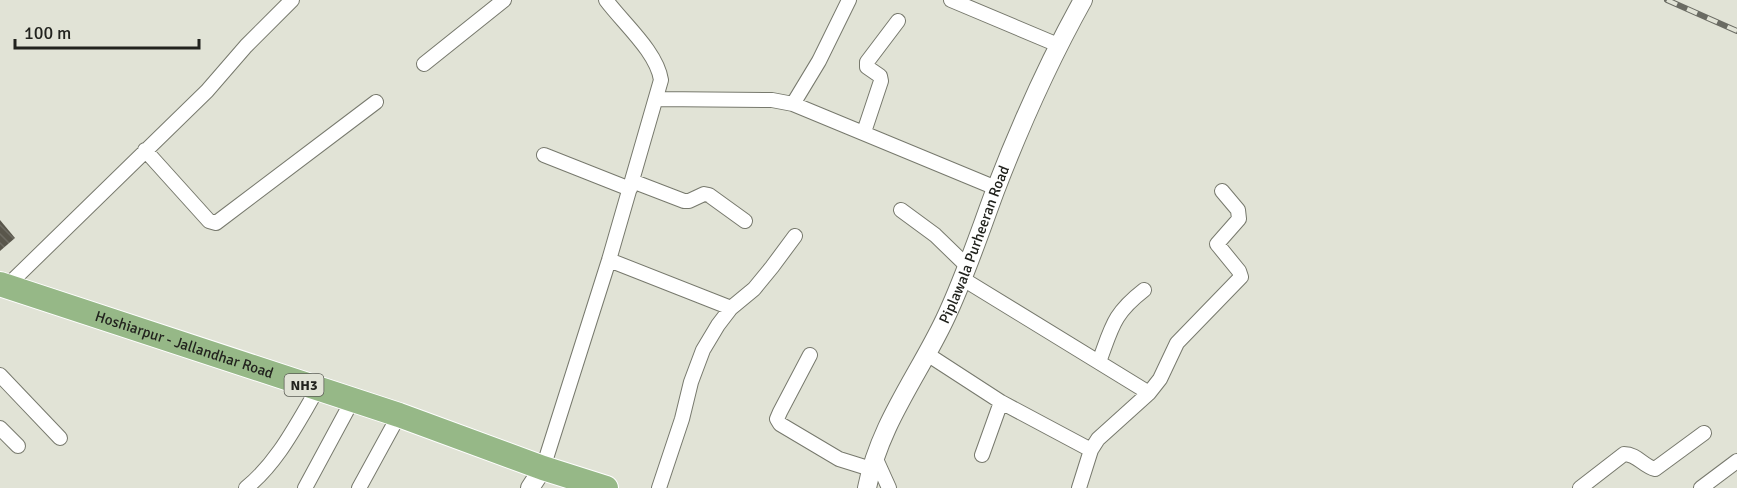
<svg xmlns="http://www.w3.org/2000/svg" width="1737" height="488" font-family="Signika,sans-serif">
	<defs>
		<pattern id="building-back-hatch" width="6" height="6" patternUnits="userSpaceOnUse" patternTransform="scale(1.5)"><rect width="6" height="6" fill="#59564b"/><path d="M-1 5l2 2M0 0l6 6M5-1l2 2" fill="none" stroke="#6d6b62"/></pattern>
	</defs>
	<rect width="100%" height="100%" fill="#e1e3d6"/>
	<!-- building -->
	<path fill="url(#building-back-hatch)" d="M0 220 15 238 0 251Z"/>
	<g fill="none" stroke-linecap="round" stroke-linejoin="round">
		<!-- minor casing -->
		<g stroke="#77796d" stroke-width="16">
			<path id="minor" d="M951 0 1058 45
				M424 64 504 0
				M656 99 772 100 793 104 996 188
				M793 104 819 61 849 0
				M864 132 881 81 880 76 867 67V62L898 21
				M145 150 209 221 216 223 376 102
				M544 155 630 189
				M632 181 684 201H689L704 194 709 195 745 221
				M901 210 935 235 967 266
				M609 260 731 308
				M963 279 1149 393
				M7 286 207 91 246 46 292 0
				M927 354 1001 402 1091 450
				M810 355 780 412 777 419 780 424 839 459 871 469
				M1099 362C1112 327 1113 314 1144 290
				M0 375 60 438
				M0 428 18 446
				M982 455 1001 402
				M875 457 889 488
				M543 468 609 260 661 80C657 52 623 23 606 0
				M246 488C278 462 296 425 317 390
				M305 488 352 401
				M359 488 399 415
				M659 488 682 419 691 382 703 350 718 325 731 308 754 289 772 267 795 236
				M1079 488 1091 450 1098 439 1149 393 1160 379 1177 343 1241 277 1239 271 1217 244 1239 219 1238 210 1222 191
				M1580 488 1624 454C1637 454 1643 466 1655 469L1704 433
				M1701 488 1737 461"/>
		</g>
		<!-- tertiary casing -->
		<g stroke="#77796d" stroke-width="20">
			<g id="tertiary">
				<path d="M530 488 543 468"/>
				<path id="s1" d="M867 488C879 425 918 376 945 319 965 277 979 234 995 191 1020 126 1049 61 1083 0"/>
			</g>
		</g>
		<!-- trunk casing -->
		<g stroke="#fff" stroke-width="26">
			<g id="trunk">
				<path id="s2" d="M0 284 399 415 543 468 606 488"/>
			</g>
		</g>
		<!-- minor -->
		<use href="#minor" stroke="#fff" stroke-width="14"/>
		<!-- tertiary -->
		<use href="#tertiary" stroke="#fff" stroke-width="18"/>
		<!-- trunk -->
		<use href="#trunk" stroke="#96b887" stroke-width="24"/>
		<!-- rail casing -->
		<g stroke="#6a6b63" stroke-width="6">
			<path id="rail" d="M1667 0 1737 31"/>
		</g>
		<!-- rail -->
		<use href="#rail" stroke="#e1e3d6" stroke-width="4" stroke-dasharray="11" stroke-linecap="butt"/>
	</g>
	<g text-anchor="middle" stroke-width="6" stroke-linejoin="round" paint-order="stroke">
		<!-- shield labels -->
		<rect fill="#e1e3d6" stroke="#5b5d55" stroke-width="1.5" x="284.5" y="374" width="39" height="22" rx="4.5"/>
		<g font-size="14" font-weight="bold" fill="#22231e">
			<text x="304" y="390">NH3</text>
		</g>
		<!-- street labels -->
		<g font-size="15" fill="#22231e" stroke="#e1e3d6">
			<text dy="5" stroke="none"><textPath href="#s1" startOffset="267">Piplawala Purheeran Road</textPath></text>
			<text dy="5" stroke="none"><textPath href="#s2" startOffset="194">Hoshiarpur - Jallandhar Road</textPath></text>
		</g>
	</g>
	<!-- scale -->
	<path d="M15 39v9h184v-9" fill="none" stroke="#22231e" stroke-width="3"/>
	<text x="24" y="39" font-size="18" fill="#22231e" stroke="#e1e3d6" stroke-width="4.5" paint-order="stroke">100 m</text>
</svg>
